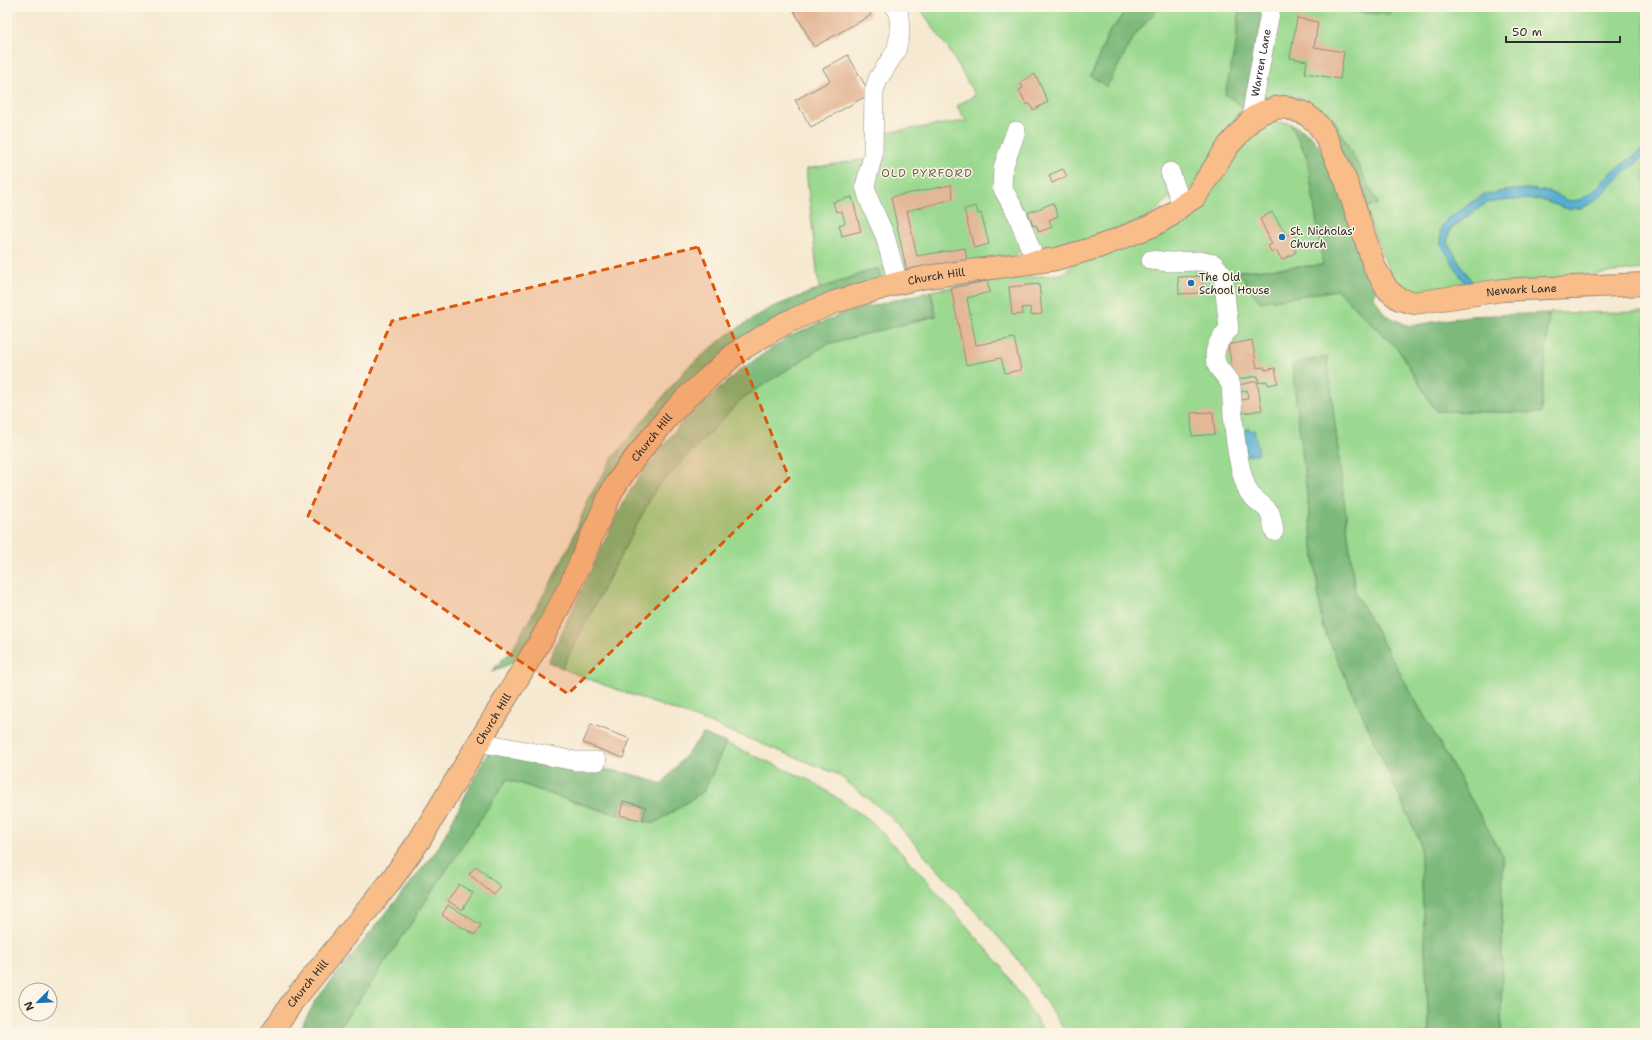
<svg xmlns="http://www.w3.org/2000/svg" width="1652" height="1040" font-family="'Shantell Sans',sans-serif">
	<rect width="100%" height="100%" fill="#fcf5e5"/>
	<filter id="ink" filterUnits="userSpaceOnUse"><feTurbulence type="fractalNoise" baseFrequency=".025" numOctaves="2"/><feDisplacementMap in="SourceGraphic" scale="8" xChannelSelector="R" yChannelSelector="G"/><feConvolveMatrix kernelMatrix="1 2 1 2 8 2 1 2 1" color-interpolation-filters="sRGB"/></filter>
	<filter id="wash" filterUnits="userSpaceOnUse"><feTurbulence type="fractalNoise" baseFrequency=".012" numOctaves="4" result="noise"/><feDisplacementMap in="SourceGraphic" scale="16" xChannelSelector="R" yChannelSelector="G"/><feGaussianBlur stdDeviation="0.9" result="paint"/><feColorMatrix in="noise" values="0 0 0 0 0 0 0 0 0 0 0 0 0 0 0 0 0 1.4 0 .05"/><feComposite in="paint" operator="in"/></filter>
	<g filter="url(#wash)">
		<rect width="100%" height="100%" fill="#f6e9d1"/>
		<!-- green -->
		<path fill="#9ad98f" stroke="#62825d" d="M919 7H1129L1108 34 1091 76 1107 86 1135 35 1159 7H1231L1239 10 1236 44 1225 94 1243 107 1190 190 1170 197 1150 217 1059 250 1039 249 1034 243 1011 257 882 280 877 268 819 289 806 169 878 157 882 133 966 121 957 106 975 95 949 50Z
			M1276 7H1335L1327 9 1389 15 1399 7H1645V148L1611 173 1594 191 1580 200 1570 201 1549 192 1527 189 1503 191 1471 202 1459 212 1447 219 1440 230 1467 287 1418 292 1393 281 1364 208 1378 204 1334 119 1263 96Z
			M1272 122 1290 123 1307 157 1324 265 1238 271 1260 302 1337 290 1398 349 1436 411 1541 413 1549 313 1645 312V1033H1501L1503 856 1355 593 1327 357 1292 365 1322 625 1420 842 1429 1033H1066L1017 958 889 815 837 774 712 724 588 679 562 668 656 488 743 398 827 344 936 316 931 291 987 281 1062 274 1080 259 1164 229 1186 217 1206 195 1253 131Z
			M1645 156V269L1474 286 1447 242 1450 230 1486 203 1508 200 1539 199 1568 209 1623 174Z
			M726 743 813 782 870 820 923 876 1003 968 1045 1033H335L370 985 507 779C555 796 604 814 655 823L704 791Z"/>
		<!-- forest -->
		<path fill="#7bb97a" stroke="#537252" d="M1129 7H1159L1135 35 1107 87 1091 76 1108 34Z
			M1231 7H1263V16L1243 107 1225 94 1236 44 1239 11Z
			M1335 7H1399L1389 15 1325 9Z
			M1263 96 1300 98 1334 119 1378 204 1364 208 1328 129 1263 108Z
			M1290 123 1309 134 1319 146 1341 186 1376 286 1374 297 1385 315 1409 326 1469 316 1549 313 1541 413 1436 411 1398 349 1337 290 1260 302 1238 271 1323 265 1307 157Z
			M878 268 882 280 824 301 669 411 524 658 491 672 511 651 551 582 570 544 590 496 613 457 687 368 727 335 770 308 819 289Z
			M931 291 936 316 827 344 743 398 656 488 562 668 548 662 618 512 636 481 683 421 739 371 788 337 844 313Z
			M1327 357 1355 593 1503 856 1501 1033H1429L1420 842 1322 625 1292 364Z
			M703 734 726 743 704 791 655 823 643 821 646 807 623 801 620 815 563 798 507 779 370 985 335 1033H298L316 1000 437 850 489 750 627 773 662 784Z"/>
		<!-- water -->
		<path fill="#55afd2" stroke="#406d7e" d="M1645 148V156L1623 174 1591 204 1581 208 1568 209 1539 199 1508 200 1486 203 1450 229 1447 242 1474 286 1467 287 1441 244 1440 230 1447 219 1483 195 1503 191 1527 189 1549 192 1570 201 1580 200 1594 191 1611 173Z
			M1248 428 1252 431 1254 430 1259 453 1247 456 1241 432 1246 431Z"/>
		<g id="blocks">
			<!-- building -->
			<path fill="#e4b797" d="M792 7H866L871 15 814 47Z
				M1297 18 1318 22 1314 47 1344 52 1340 79 1305 73 1307 61 1290 58Z
				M848 55 870 94 811 127 795 100 830 81 823 69Z
				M1035 74 1048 102 1033 110 1029 103 1027 105 1019 90 1023 88 1020 82Z
				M1063 169 1067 176 1052 183 1049 175Z
				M951 185 953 199 907 211 917 256 965 248 967 262 907 272 891 197Z
				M852 197 861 231 842 236 839 225 845 223 842 211 836 212 833 202Z
				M1053 203 1058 216 1049 220 1052 227 1039 232 1036 225 1033 226 1028 213Z
				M976 206 978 214 981 213 989 244 974 248 964 209Z
				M1272 212 1287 236 1292 232 1296 239 1290 242 1296 252 1282 260 1276 250 1272 253 1268 246 1272 244 1260 219Z
				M1202 276 1203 289 1200 290V293L1179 294 1178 277Z
				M987 281 990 292 967 298 976 345 1014 338 1021 370 1005 373 1001 358 966 365 951 288Z
				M1039 284 1042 314 1031 315 1030 307 1022 308 1023 314 1012 315 1009 287Z
				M1252 340 1257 368 1264 367 1265 370 1275 368 1278 383 1268 385 1267 381 1259 383 1258 376 1234 380 1228 345Z
				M1257 381 1262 410 1237 414 1234 401 1248 399 1247 390 1240 392 1239 385Z
				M1213 412 1215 434 1192 436 1191 413Z
				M591 724 630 739 623 758 583 743Z
				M623 801 646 807 643 821 620 815Z
				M476 866 501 887 494 895 469 874Z
				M459 884 473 893 462 910 448 901Z
				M448 905 481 925 475 935 442 915Z"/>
		</g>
	</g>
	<g filter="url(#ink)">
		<use href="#blocks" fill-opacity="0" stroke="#908a7e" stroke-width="1"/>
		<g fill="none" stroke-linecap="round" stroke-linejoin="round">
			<!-- minor casing -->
			<g stroke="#908a7e" stroke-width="20">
				<g id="minor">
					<path d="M895 7 899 15 900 34 896 51 878 79 874 92 873 155 865 186 869 200 885 236 898 283"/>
					<path id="s1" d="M1253 118V105L1271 7"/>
					<path d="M1016 131 1003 168 1002 187 1018 216 1036 263"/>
					<path d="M1170 172 1182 205"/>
					<path d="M1151 260 1170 262 1200 261 1214 264 1223 275 1229 329C1220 338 1211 352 1217 365 1221 373 1228 377 1231 386 1233 417 1235 459 1247 489 1252 500 1263 503 1270 513 1272 517 1273 526 1274 531"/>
					<path d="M479 742 575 761H597"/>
				</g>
			</g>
			<!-- major casing -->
			<g stroke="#908a7e" stroke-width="24">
				<g id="major">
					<path id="s2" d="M272 1033 293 1001 387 886 419 841 544 635 570 586 601 515 613 489 627 468 667 418 688 396 737 352 785 323 835 302 898 283 927 277 1056 259 1098 247 1152 226 1171 215 1182 205 1195 197 1229 145 1253 118 1263 112 1276 108 1284 107 1304 113 1316 122 1324 133 1346 181 1375 268 1388 290 1399 299 1414 303 1503 290 1645 284"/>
				</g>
			</g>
			<!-- minor -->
			<use href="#minor" stroke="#fff" stroke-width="19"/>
			<!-- major -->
			<use href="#major" stroke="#f8bd88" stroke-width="22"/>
		</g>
	</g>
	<!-- marked area -->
	<path fill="#df570e" fill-opacity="0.2" stroke="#df570e" stroke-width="3" stroke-dasharray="8 5" stroke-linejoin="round" d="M698 247 789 478 568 694 308 516 392 321Z"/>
	<!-- markers -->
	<g fill="#1f6fb2" stroke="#fcf5e5" stroke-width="1.5">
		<circle cx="1282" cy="237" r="4"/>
		<circle cx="1191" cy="283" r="4"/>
	</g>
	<g text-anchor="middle" stroke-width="3" stroke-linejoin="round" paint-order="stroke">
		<!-- street labels -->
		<g font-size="11" fill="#2b2b2b" stroke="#fcf5e5">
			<text dy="4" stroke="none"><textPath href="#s1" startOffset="56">Warren Lane</textPath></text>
			<text dy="4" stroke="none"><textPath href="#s2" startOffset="1045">Church Hill</textPath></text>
			<text dy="4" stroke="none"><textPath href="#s2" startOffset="1809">Newark Lane</textPath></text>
			<text dy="4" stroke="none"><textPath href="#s2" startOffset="709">Church Hill</textPath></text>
			<text dy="4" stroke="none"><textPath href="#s2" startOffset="385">Church Hill</textPath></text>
			<text dy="4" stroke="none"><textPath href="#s2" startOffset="61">Church Hill</textPath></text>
		</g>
		<!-- poi labels -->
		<g font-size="11" fill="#2b2b2b" stroke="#fcf5e5" text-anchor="start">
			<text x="1290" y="235">St. Nicholas'<tspan x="1290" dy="13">Church</tspan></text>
			<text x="1199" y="281">The Old<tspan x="1199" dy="13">School House</tspan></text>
		</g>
		<!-- neighbourhood labels -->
		<g font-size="12" letter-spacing="1" fill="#6c5c51" stroke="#fcf5e5">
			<text x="927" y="177">OLD PYRFORD</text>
		</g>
	</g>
	<!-- margin -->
	<rect width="1652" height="1040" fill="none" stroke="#fcf5e5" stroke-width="24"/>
	<!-- north arrow -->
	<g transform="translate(38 1002) rotate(246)"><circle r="19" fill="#fcf5e5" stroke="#a8a49b"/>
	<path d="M0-3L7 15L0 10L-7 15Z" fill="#1f6fb2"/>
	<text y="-6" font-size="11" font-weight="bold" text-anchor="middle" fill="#2b2b2b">N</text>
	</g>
	<!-- scale -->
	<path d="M1506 36v6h114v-6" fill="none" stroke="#2b2b2b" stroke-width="2"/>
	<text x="1512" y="36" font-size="12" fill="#2b2b2b" stroke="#fcf5e5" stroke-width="3" paint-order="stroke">50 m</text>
</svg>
